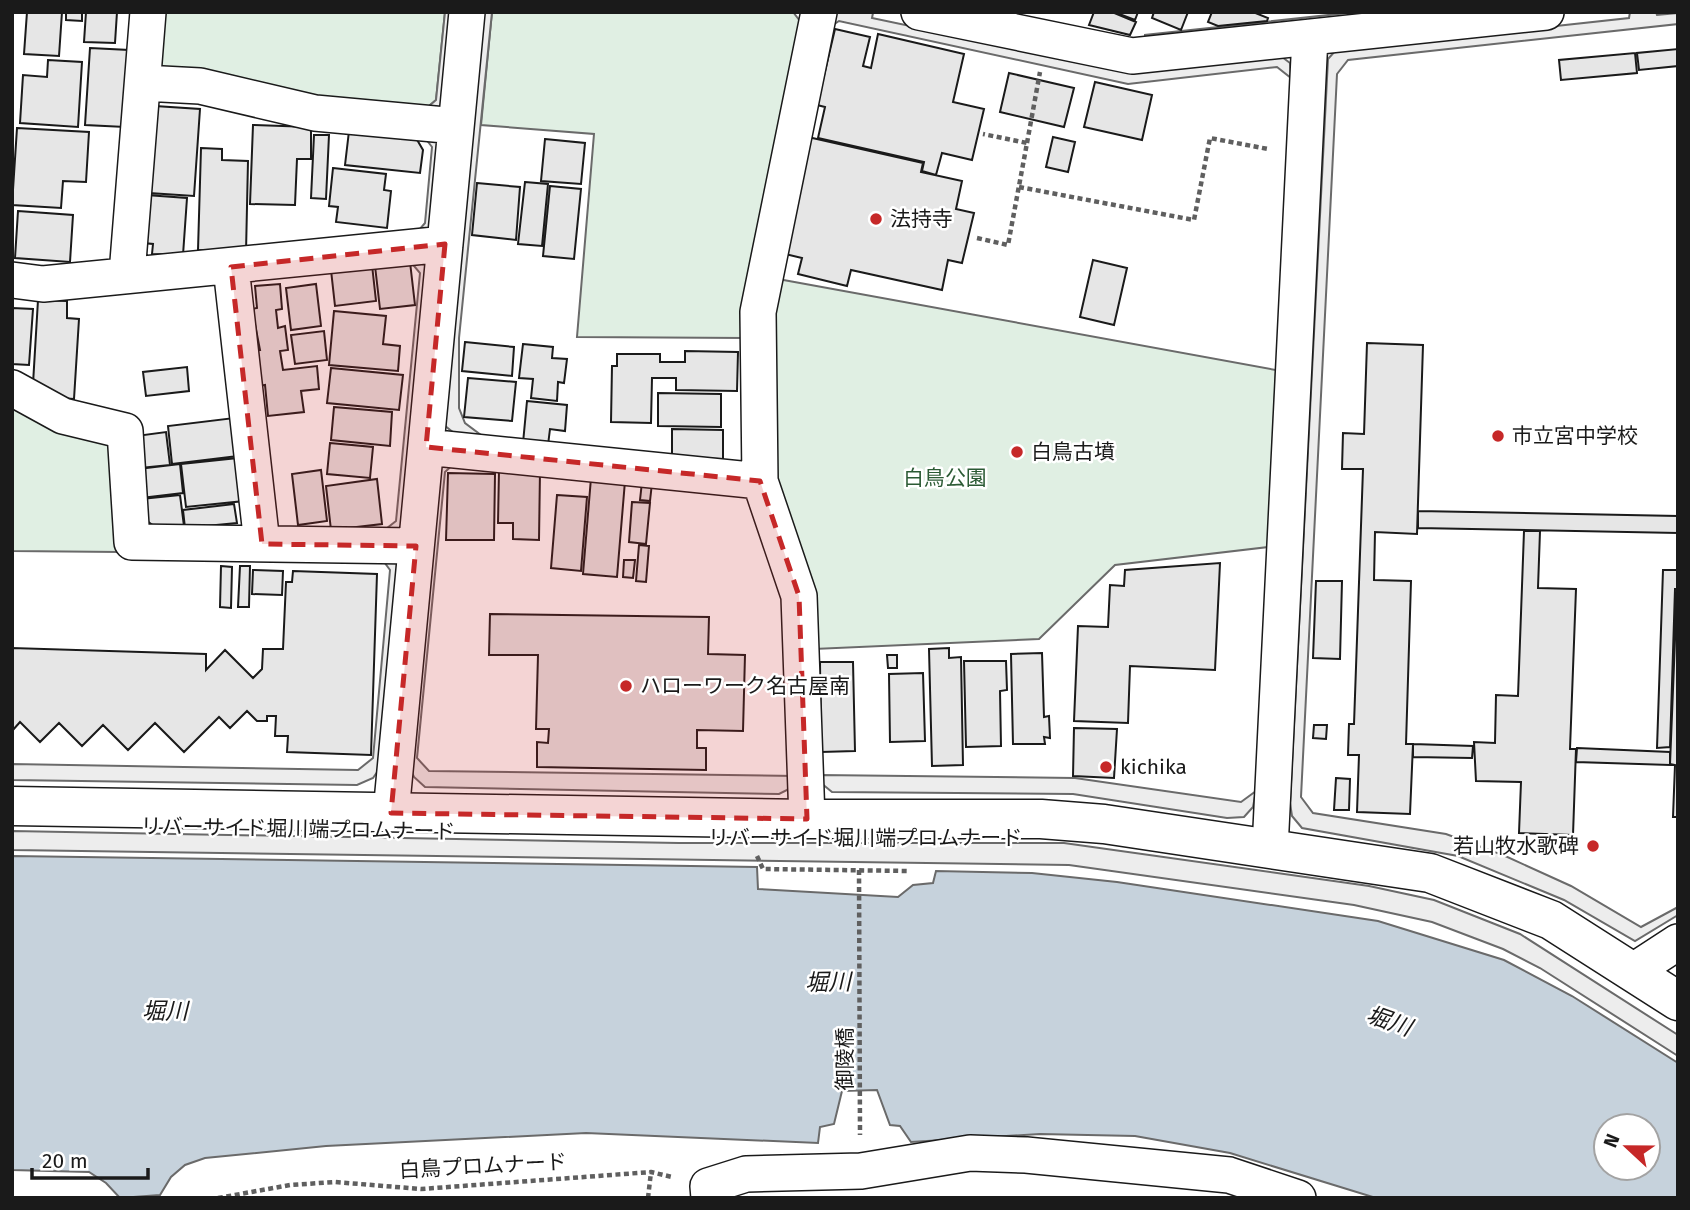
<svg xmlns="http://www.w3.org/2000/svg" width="1690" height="1210" font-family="'Fira Sans','Noto Sans JP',sans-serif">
	<rect width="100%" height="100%" fill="#fff"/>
	<!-- green -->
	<path fill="#e0efe3" stroke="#6a6a6a" stroke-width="2" d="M158 12H445L436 100 422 112 317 101 166 72 154 59Z
		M492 12H793L803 25 745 338 577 337 594 134 481 125Z
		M778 279 1276 370 1268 547 1115 565 1039 639 814 649 772 481 769 313Z
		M12 401 105 438 113 448 119 552 12 551Z"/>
	<!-- parking -->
	<path fill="#ededed" stroke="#6a6a6a" stroke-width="2" d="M445 12H458L444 112H422L436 100Z
		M475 12H492L459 338V408L465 423 489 441 459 437 444 425Z
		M834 12H869L873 13 872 18 1128 72 1282 57 1290 63 1291 78 1277 67 1128 84 839 21 827 29Z
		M1356 12H1432L1145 40V35Z
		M1630 12H1656L1657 15 1678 13V24L1348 60 1337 74 1301 797 1313 813 1446 834 1503 855 1571 886 1641 927 1678 907V915L1635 941 1564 900 1458 856 1302 828 1292 816 1290 803 1328 59 1336 50 1629 18Z
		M422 134 442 143 435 225 414 236 425 223 432 147Z
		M409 260H427L406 526 398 532H382L396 521 420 273Z
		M457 461 445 472 417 758 429 771 795 776 789 789 779 794 425 787 414 777 407 762 435 468Z
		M379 555 403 564 382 765 373 778 357 785 12 780V764L358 770 373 758 390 570Z
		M819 775 1075 778 1241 802 1256 791 1253 807 1244 817 1227 818 1073 794 832 792 821 783Z
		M12 831 679 843H1064L1369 886 1434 900 1520 934 1678 1035V1056L1540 968 1503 949 1432 922 1354 905 1069 865 12 850Z"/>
	<!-- water -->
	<path fill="#c6d2dc" stroke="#6a6a6a" stroke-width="2" fill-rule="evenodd" d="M12 856 757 867 758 889 898 897 913 885 933 883 936 871 1032 873 1117 882 1378 921 1504 960 1572 996 1678 1063V1198H1376L1230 1153 1135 1136 1040 1134 911 1142 900 1126 890 1125 877 1090 842 1091 834 1124 820 1127 818 1143 586 1133 326 1146 205 1158 185 1165 171 1177 160 1195 120 1198 106 1183 89 1172 12 1170ZM1606 1126H1648V1168H1606Z"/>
	<!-- building -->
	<path fill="#e6e6e6" stroke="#1a1a1a" stroke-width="2" d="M27 12H62L59 56 24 54Z
		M66 12H82V21L66 20Z
		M86 12H117L115 43 84 42Z
		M1094 12H1112L1136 22 1130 35 1089 25Z
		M1114 12H1138L1135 20Z
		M1154 12H1188L1181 30 1152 18Z
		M1212 12H1253L1268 18 1267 21 1218 26 1208 22Z
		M835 29 870 37 863 66 871 68 878 34 964 54 953 102 984 109 972 160 942 153 936 175 922 171 924 162 818 138 825 107 817 105Z
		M90 48 129 50 125 127 85 125Z
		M1678 49V66L1639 70 1637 53Z
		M1635 53 1637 73 1561 80 1559 60Z
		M48 60 82 62 78 127 20 123 23 75 47 77Z
		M1009 73 1074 88 1064 127 1000 112Z
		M1095 82 1152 95 1142 140 1084 127Z
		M155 106 200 109 194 196 149 193Z
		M253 125 311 127V159H297L295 205 250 204Z
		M17 128 89 132 86 182 63 181 61 208 12 205Z
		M349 131 416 138 423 150 420 173 345 165Z
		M314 135H329L326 199 311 198Z
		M808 137 923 163 921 172 962 181 956 209 974 213 962 263 948 260 942 290 851 270 847 286 798 274 802 258 781 253Z
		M1053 137 1075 142 1068 172 1046 167Z
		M545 139 585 143 581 184 541 181Z
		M201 148 222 149V160L248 161 246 252 198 250Z
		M333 168 386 174 384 190 391 191 387 228 336 222 338 207 329 206Z
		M525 182 548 184 542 246 518 244Z
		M477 183 520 187 516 240 472 235Z
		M550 186 581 189 574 259 543 256Z
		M146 195 187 198 183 255 152 254 153 244 143 243Z
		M18 211 73 215 70 262 15 258Z
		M1093 260 1127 268 1114 325 1080 317Z
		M410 262 415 305 380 309 375 266Z
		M372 265 376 301 335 306 331 270Z
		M280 284 282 309 276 310 278 328 285 326 288 350 280 351 283 370 317 366 319 389 301 391 304 412 268 416 265 385 259 386 254 350H260L252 309 257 308 255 286Z
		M316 284 321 326 291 330 286 288Z
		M38 300 67 301V318L79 319 74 399 59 398 33 384Z
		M12 308 33 309 29 365 12 364Z
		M334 311 386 316 383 344 400 346 398 371 329 365Z
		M324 331 327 360 295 364 291 335Z
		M465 342 514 347 512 376 462 371Z
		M1367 343 1423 345 1417 534 1375 532 1374 580 1411 581 1406 744H1413L1410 814 1357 812 1359 755H1348L1349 724H1354L1363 469H1342L1343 433 1364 434Z
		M523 344 553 347 552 358 567 359 564 383 558 382 557 401 531 398 533 379 519 378Z
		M685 351 738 352 737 391 676 390V378H652L651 423 611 422 612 366H617V354H660V362H685Z
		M187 367 189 391 146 396 143 372Z
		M331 368 403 375 399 410 327 403Z
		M468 378 516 382 512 421 464 417Z
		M658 393 721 394V427L658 426Z
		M527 401 567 405 565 431 550 429 548 445 523 443Z
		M334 407 392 412 390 446 331 440Z
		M234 418 238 456 172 464 168 426Z
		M672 429 723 430V459L672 458Z
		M166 432 170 465 140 468 136 436Z
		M330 443 373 447 370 478 327 474Z
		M238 458 244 501 186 507 181 464Z
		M180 464 183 493 141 498 138 469Z
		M321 470 327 521 298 525 292 474Z
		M499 470 540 471 539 540 513 539V523H498Z
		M448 473 495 474 494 540H446Z
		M591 478 625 481 617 577 583 574Z
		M377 479 382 524 331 530 326 486Z
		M642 482 652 483 650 501 640 500Z
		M180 495 184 526 158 529 143 518 141 499Z
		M557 495 587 497 581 571 551 568Z
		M632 502 650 503 646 544 629 542Z
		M234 504 237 523 185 528 183 510Z
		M1418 511 1678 516V533L1418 528Z
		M1524 531H1540L1538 588 1576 589 1570 749H1576L1573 835 1519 833 1521 782 1476 781 1474 742 1495 743 1496 695 1518 696Z
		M639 545 649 546 646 582 636 581Z
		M624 560H635L633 578 623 577Z
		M1220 563 1215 670 1130 666 1128 723 1074 721 1078 626 1108 627 1110 585 1124 586 1125 570Z
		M221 566 232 567 231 608 220 607Z
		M240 566H250L249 607H238Z
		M253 570 283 571 282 595 252 594Z
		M1663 570H1678V589H1675L1670 747 1657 748Z
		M293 571 377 574 371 755 287 752 288 736H275L276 716H267V721H257L247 711 230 728 219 717 184 752 155 723 128 750 103 725 82 746 59 723 40 742 20 722 12 731V648L206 654V670L225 650 253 678 262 669 263 649H283L286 582H292Z
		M1316 581H1342L1340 659 1313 658Z
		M1677 590H1678V817H1673L1675 765 1670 764Z
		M490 614 709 617 708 654 745 655 743 731 697 730V748H706V770L537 767V742L548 743 549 729H536L538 655H489Z
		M949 648V658L961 657 963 765 932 766 929 649Z
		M1042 653 1044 717 1049 716 1050 738 1044 737 1045 744H1013L1011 654Z
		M887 655H897V668H888Z
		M964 661H1006L1007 690 1000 691 1001 746 966 747Z
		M820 662H853L855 751 821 752Z
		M923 673 925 741 890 742 889 674Z
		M1314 725H1327L1326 739 1313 738Z
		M1074 728 1117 729 1114 778 1073 776Z
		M1413 744 1473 746 1472 758 1413 757Z
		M1577 748 1670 752V765L1576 762Z
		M1336 778 1350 779 1349 810H1334Z"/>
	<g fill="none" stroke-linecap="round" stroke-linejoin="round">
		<!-- street casing -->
		<g stroke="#1a1a1a" stroke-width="38">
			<path id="street" d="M919 12 1132 56 1546 12
				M143 83 200 86 315 113 456 126
				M231 267 262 544
				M127 274 148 12
				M12 280 43 284 445 244
				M12 388 63 416 125 431 132 542 416 546
				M426 447 760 481
				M391 813 467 12
				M807 819 799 596 760 481 758 312 819 12
				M1270 849 1310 37
				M1632 972 1678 942
				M709 1198 708 1186 746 1174 861 1171 970 1153 1026 1155 1229 1175 1298 1198"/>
		</g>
		<!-- secondary casing -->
		<g stroke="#1a1a1a" stroke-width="41">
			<path id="secondary" d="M12 806 807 819H1041L1104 824 1430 873 1551 920 1678 1001"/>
		</g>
		<!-- path -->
		<path stroke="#5f5f5f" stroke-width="4.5" stroke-dasharray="5 3.5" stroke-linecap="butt" d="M1027 143 1040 72
			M1019 187 1194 220 1210 138 1268 149
			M977 238 1008 245 1027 143 983 134
			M757 856 763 869 909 871
			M859 870 860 1135
			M218 1198 290 1185 335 1182 421 1189 651 1172 672 1177
			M648 1198 651 1172"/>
		<!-- street -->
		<use href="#street" stroke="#fff" stroke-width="35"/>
		<!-- secondary -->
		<use href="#secondary" stroke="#fff" stroke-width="38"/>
	</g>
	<!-- marked area -->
	<path fill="#c62828" fill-opacity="0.2" stroke="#c62828" stroke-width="5" stroke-dasharray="14 9" stroke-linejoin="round" d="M445 244 426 447 760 481 799 596 807 819 391 813 416 546 262 544 231 267Z"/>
	<!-- markers -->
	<g fill="#c62828" stroke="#fff" stroke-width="2.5">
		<circle cx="876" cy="219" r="7"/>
		<circle cx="1498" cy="436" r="7"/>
		<circle cx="1017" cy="452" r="7"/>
		<circle cx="626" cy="686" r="7"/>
		<circle cx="1106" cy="767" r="7"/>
		<circle cx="1593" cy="846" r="7"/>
	</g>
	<g text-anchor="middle" stroke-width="5" stroke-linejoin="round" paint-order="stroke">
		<!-- poi labels -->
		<g font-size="21" fill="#1a1a1a" stroke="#fff" text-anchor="start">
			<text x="890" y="226">法持寺</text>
			<text x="1512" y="443">市立宮中学校</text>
			<text x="1031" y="459">白鳥古墳</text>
			<text x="640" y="693">ハローワーク名古屋南</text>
			<text x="1120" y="774">kichika</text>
			<text x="1579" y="853" text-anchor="end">若山牧水歌碑</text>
		</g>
		<!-- park labels -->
		<g font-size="21" fill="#2b5a34" stroke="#fff">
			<text x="945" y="485">白鳥公園</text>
		</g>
		<!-- street labels -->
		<g font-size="21" fill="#1a1a1a" stroke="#fff">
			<text transform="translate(298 829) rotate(1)" y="7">リバーサイド堀川端プロムナード</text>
			<text x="865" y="845">リバーサイド堀川端プロムナード</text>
			<text transform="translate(845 1059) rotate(-90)" y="7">御陵橋</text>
			<text transform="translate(483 1166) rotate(-3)" y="7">白鳥プロムナード</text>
		</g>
		<!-- water labels -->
		<g font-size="23" font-style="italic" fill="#1a1a1a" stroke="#fff">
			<text transform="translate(828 982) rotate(-1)" y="8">堀川</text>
			<text x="165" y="1019">堀川</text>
			<text transform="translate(1389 1021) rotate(19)" y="8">堀川</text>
		</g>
	</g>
	<!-- border -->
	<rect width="1690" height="1210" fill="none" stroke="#1a1a1a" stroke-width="28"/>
	<!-- north arrow -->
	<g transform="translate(1627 1147) rotate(292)"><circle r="33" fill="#ffffff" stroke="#a3a3a3" stroke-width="2"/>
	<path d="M0-5L12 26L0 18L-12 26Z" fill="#c62828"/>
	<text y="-10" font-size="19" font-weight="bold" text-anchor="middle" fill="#1a1a1a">N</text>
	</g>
	<!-- scale -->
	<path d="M32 1168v10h116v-10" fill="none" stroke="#1a1a1a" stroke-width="3.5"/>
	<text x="42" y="1168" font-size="21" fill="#1a1a1a" stroke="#ffffff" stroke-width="5" paint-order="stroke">20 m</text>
</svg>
